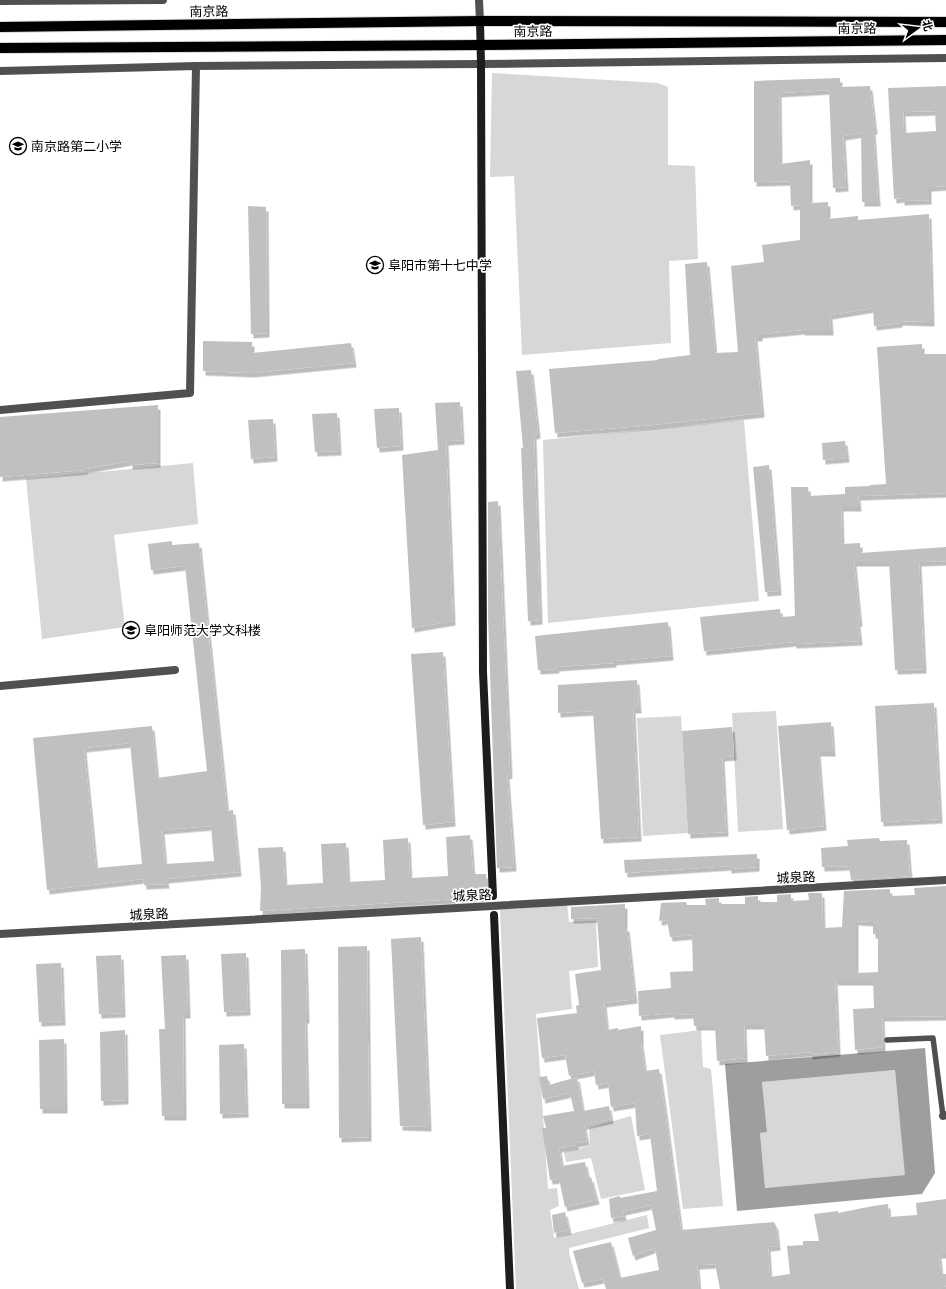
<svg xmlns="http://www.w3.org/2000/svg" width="946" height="1289" font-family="Inter,'Noto Sans SC',sans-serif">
	<defs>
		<filter id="shadow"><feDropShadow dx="2.5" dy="4.5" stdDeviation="0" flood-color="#0004"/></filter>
	</defs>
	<rect width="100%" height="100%" fill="#fff"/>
	<!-- green -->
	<path fill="#d7d7d7" d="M492 73 658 83 668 87V165L695 166 698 259 669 261 671 343 522 355 514 176 490 177Z
		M744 420 759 601 548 623 543 440Z
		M193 463 198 524 114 535 125 627 42 639 26 479Z
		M776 711 783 829 738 832 732 713Z
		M681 716 688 833 643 836 637 718Z
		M567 904 569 922 596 921 598 967 569 971 572 1009 536 1014 548 1189 557 1188 559 1206 550 1210 554 1238 647 1215 649 1228 569 1248V1253L579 1289H516L500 910Z
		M701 1030 703 1067 711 1069 723 1206 683 1209 660 1035Z
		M895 1070 906 1175 765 1188 760 1133 767 1132 762 1082Z
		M631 1116 645 1190 601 1199 591 1158 566 1162 564 1152 590 1146 589 1128Z"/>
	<!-- water -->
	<path fill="#9e9e9e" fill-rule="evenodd" d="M925 1048 935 1173 922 1194 737 1211 725 1064ZM895 1070 905 1175 765 1188 760 1133 767 1132 762 1082Z"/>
	<!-- building -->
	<path fill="#c0c0c0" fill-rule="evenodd" filter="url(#shadow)" d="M840 78V87L870 86 875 130H873L878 202H862L861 133 843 136 846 187 833 188 829 90 779 93 780 164 810 160V203L828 202V219L858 216V220L929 214 932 322 900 321V323L874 326 873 308 830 315 831 331H802V330L760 334V337H755L762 413 652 425 555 433 549 369 658 360V359L690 355 685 264 707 262 715 353 738 352 731 266 764 262 762 245 800 240V205L791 206 790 181 754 182V81Z
		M946 86V186L929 187V200L902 201V198L894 199 888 88ZM935 111 936 131 904 133 903 112Z
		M248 206 266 207 267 333 251 334Z
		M203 341 252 342V353L351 343 354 363 252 373 203 371Z
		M922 344V354H946V493L858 496 859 507H841L842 544 860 543V553L946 547V561L919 562 924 669 895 670 889 562H854L858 603 860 622H858L860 641 794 644V642L704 651 700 617 780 609 781 617 795 616 791 487H808L809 496 845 494V487L870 486V485L886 484 877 347Z
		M531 370 538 434 534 435 540 620 528 621 521 448H523L516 371Z
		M460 402 462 440 446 441 453 621 412 628 402 455 438 450 435 403Z
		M158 405V463L130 465V461L85 469V470L0 477V417Z
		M399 408 401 446 377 448 374 409Z
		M337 413 339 451 315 452 312 414Z
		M273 419 275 457 251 459 248 420Z
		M845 441 847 458 823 460 822 443Z
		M769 465 779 591 765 592 753 467Z
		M498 501 510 774 507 775 514 867 497 868 488 617V502Z
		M172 541V545L199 543 227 811 233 810 239 872 166 879 167 884 144 885 143 879 47 890 33 738 152 726 157 778 207 771 185 566 151 570 148 544ZM130 743 142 864 96 868 84 748ZM211 826 214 861 165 864 162 830Z
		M668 622 671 656 614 661V663L556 667 557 669 538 670 535 636Z
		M443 652 453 822 423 825 411 654Z
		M637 680 639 709H633L639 837 601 839 593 711 558 713V685Z
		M934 703 940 819 881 822 875 706Z
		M831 722 833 752H818L824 826 787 830 778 726Z
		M732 727 734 756 722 757 726 832 688 834 682 731Z
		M470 835 473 874H486L488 897 260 911 261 887 258 848 283 847 285 885 323 883 321 844 346 843 348 882 385 880 383 840 408 838 410 878 448 876 446 837Z
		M879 838 880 841 907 840 910 876 851 880 849 866 822 867 821 848 848 846 847 840Z
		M757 854V867L729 869V866L625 873 624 860Z
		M946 886V1016L882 1017 883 1047 855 1050 853 1009 874 1008 873 981H836L835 978 838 1052 810 1055V1052L766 1056 764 1025H744L745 1058 717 1061 715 1026H694L693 1014 672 1015V1013L639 1016 638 991 671 988 670 972 693 971 692 935 670 937 667 920 659 921 661 903 686 902 687 905H706L705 899 719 898V904H745V897L758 896V902H777V895L791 894V901L809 900 808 893H822L823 928 842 927 844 891 890 889V896L915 895 914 888ZM856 921 873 922V934H878V972L856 973Z
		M625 904V927H627L635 999 604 1003 607 1030 618 1028V1030L641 1026V1043L645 1071 659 1069 664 1103 681 1230 774 1222 776 1226 778 1246 768 1247 770 1277 790 1274 787 1246 803 1245V1241H819L814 1214 838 1211V1213L873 1206 888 1204 889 1217 917 1215 916 1203 946 1199V1254H939L941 1274H946V1286L943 1287V1289H720L715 1264 697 1265 699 1289H606L603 1279 582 1283 573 1251 611 1242 620 1278 659 1270 655 1248 633 1256 628 1238 656 1230 651 1205 623 1211 624 1216 611 1218 609 1199 620 1196V1198L657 1191 650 1134 637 1136 635 1103 611 1107 608 1083 596 1085 594 1071 569 1076 565 1055 542 1058 537 1018 577 1013 576 1006 579 1005 575 974 601 970 597 918 571 919V907Z
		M421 937 429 1127 400 1126 391 939Z
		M367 946 369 1137 339 1138 338 947Z
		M305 949 307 1019H305L307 1104H282L281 950Z
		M246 953 248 1011 224 1012 221 954Z
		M121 955 123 1013 99 1014 96 956Z
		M186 955 188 1014H183L184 1116H162L159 1029H165L161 956Z
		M61 963 63 1021 39 1022 36 964Z
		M125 1030 126 1100 101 1101 100 1032Z
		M64 1039 65 1109H40L39 1040Z
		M244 1044 246 1113 220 1114 219 1045Z
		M547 1076 549 1085 577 1077 583 1111 609 1106 611 1119 584 1125 587 1141 576 1143V1145L559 1148 562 1166 585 1162 588 1178 591 1177 597 1200 565 1207 559 1179 550 1180 542 1128H546L543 1116 574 1111 570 1093 543 1099 539 1077Z
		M565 1212 569 1230 554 1233 552 1215Z"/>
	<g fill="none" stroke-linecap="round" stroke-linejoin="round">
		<!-- primary casing -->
		<g stroke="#dbdbdb" stroke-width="12">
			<path id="primary" d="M0 27 480 21 946 22
				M0 48 481 45 946 40"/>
		</g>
		<!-- service -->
		<path stroke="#505050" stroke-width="5.5" d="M887 1040 933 1038 943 1116"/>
		<!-- pedestrian -->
		<path stroke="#505050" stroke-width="8" d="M0 686 175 670"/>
		<!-- minor -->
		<path stroke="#505050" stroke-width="8" d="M479 0 480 21
			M0 410 190 393 196 66
			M0 934 946 880
			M943 1116 946 1115"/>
		<!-- tertiary -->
		<path stroke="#505050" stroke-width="8" d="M0 1 163 0
			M0 71 196 66 481 64 946 58"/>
		<!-- secondary -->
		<path stroke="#1d1d1d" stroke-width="8" d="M480 21 481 64 483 672 493 896
			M494 915 510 1289"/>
		<!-- primary -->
		<use href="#primary" stroke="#000" stroke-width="10"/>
	</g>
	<!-- icons -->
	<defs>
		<g id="school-ring" transform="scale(0.9)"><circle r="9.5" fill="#fff" stroke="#000" stroke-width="1.5"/><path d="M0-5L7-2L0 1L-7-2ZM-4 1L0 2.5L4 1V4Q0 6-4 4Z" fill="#000"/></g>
		<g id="university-ring" transform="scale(0.9)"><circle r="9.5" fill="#fff" stroke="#000" stroke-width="1.5"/><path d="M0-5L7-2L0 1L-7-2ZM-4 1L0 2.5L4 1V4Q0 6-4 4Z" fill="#000"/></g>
	</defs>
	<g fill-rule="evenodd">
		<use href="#school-ring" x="18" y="146"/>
		<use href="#school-ring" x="375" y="265"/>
		<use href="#university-ring" x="131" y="630"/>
	</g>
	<g text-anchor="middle" stroke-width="3.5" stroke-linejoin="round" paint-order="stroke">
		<!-- street labels -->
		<g font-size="13" fill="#000" stroke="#fff">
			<text transform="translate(209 11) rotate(-1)" y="5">南京路</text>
			<text transform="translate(857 28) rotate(-1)" y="5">南京路</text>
			<text transform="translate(533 31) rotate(-1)" y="5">南京路</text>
			<text transform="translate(796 877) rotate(-3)" y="5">城泉路</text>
			<text transform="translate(472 895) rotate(-3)" y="5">城泉路</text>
			<text transform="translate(149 914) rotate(-3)" y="5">城泉路</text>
		</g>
		<!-- poi labels -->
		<g font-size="13" fill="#000" stroke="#fff" text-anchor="start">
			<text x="31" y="151">南京路第二小学</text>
			<text x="388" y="270">阜阳市第十七中学</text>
			<text x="144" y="635">阜阳师范大学文科楼</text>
		</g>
	</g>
	<!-- north arrow -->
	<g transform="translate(918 28) rotate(75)" stroke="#ffffff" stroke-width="3" paint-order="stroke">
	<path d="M0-3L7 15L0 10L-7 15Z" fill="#000000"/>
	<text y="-6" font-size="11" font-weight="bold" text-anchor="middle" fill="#000000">北</text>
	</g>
</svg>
